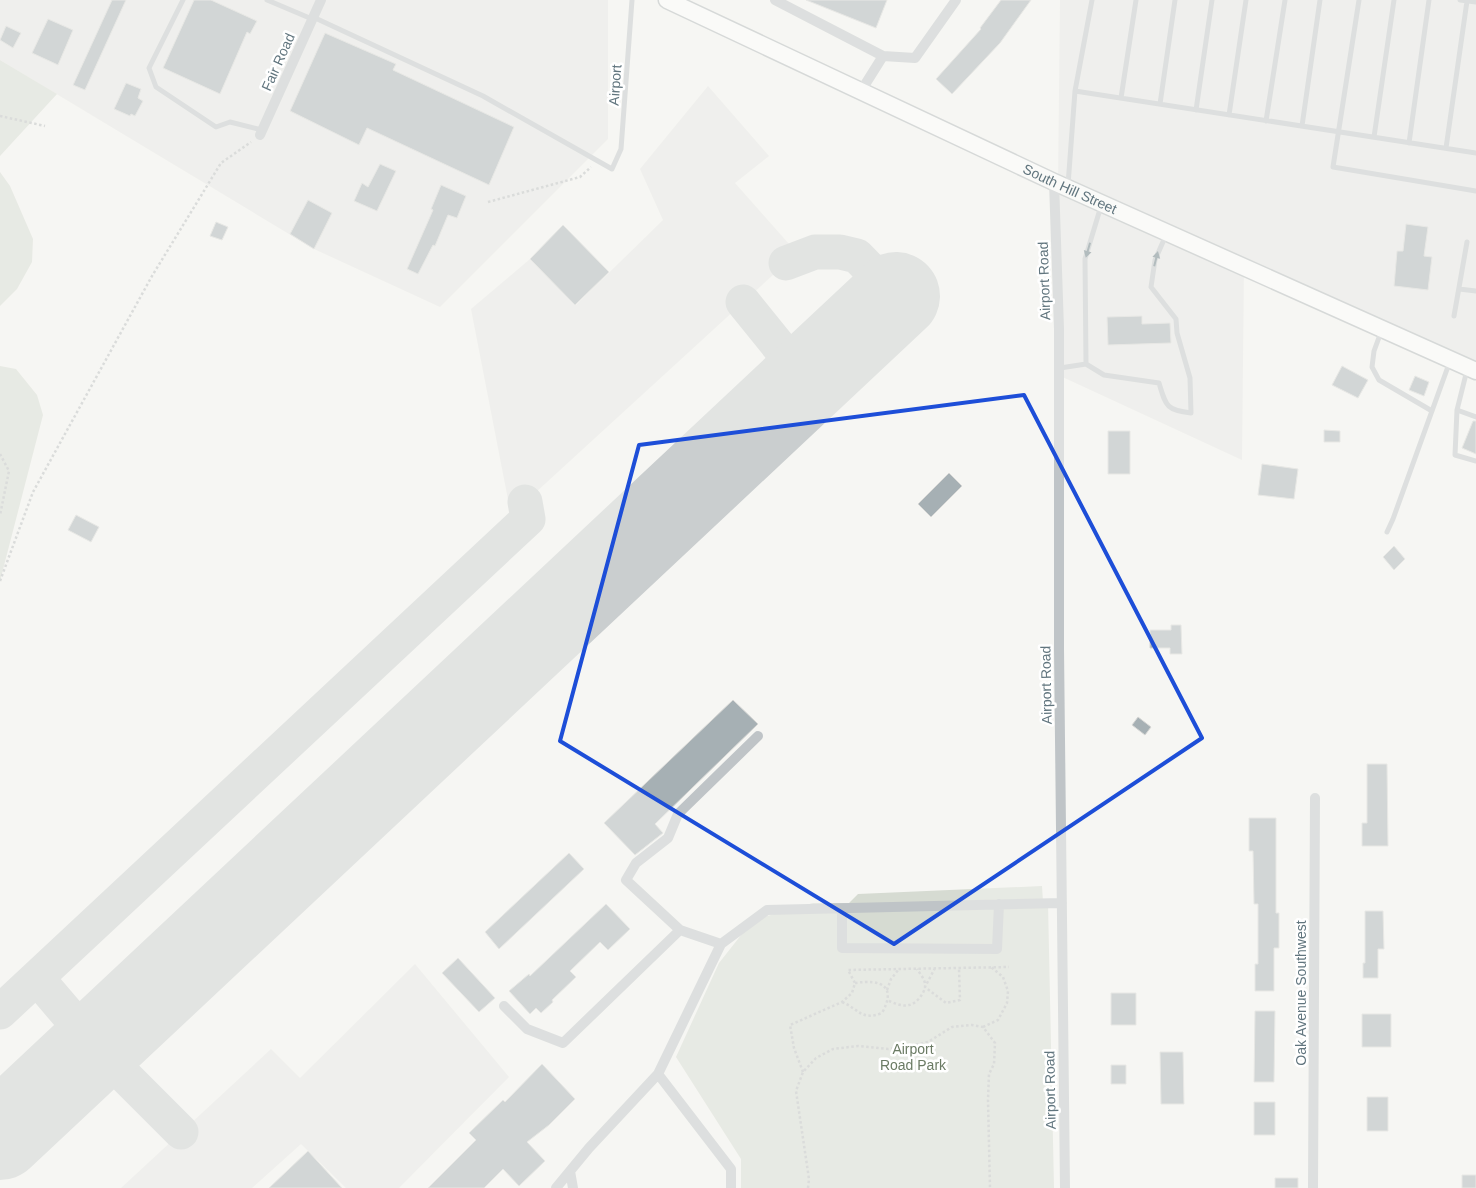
<svg xmlns="http://www.w3.org/2000/svg" width="1476" height="1188" font-family="Arial,sans-serif">
	<rect width="100%" height="100%" fill="#f6f6f3"/>
	<!-- built -->
	<path fill="#e7e7e6" d="M0 0H608V139L440 307 314 249 0 60Z
		M1060 0H1476V364L1244 265 1242 460 1056 374Z
		M708 86 769 156 735 183 797 253 511 515 471 309 530 259 576 305 663 220 640 169Z
		M415 964 509 1077 399 1188H346L301 1144 252 1188H121L271 1049 300 1078Z"/>
	<!-- green -->
	<path fill="#d6dbd2" d="M0 60 57 94 0 156Z
		M0 172 10 186 33 239 32 262 17 289 0 306Z
		M0 366 16 369 37 395 43 415 0 581Z
		M1042 886 1043 902 1048 903 1054 1188H741V1159L676 1057 719 963 753 920 813 903H849L858 894Z"/>
	<g fill="none" stroke-linecap="round" stroke-linejoin="round">
		<!-- taxiway -->
		<path stroke="#cacecf" stroke-width="35" d="M786 263 815 252H840L857 256 896 296
			M743 302 806 380
			M37 978 95 1046 181 1132
			M0 1012 528 519 525 502"/>
		<!-- runway -->
		<path stroke="#cacecf" stroke-width="88" d="M0 1136 896 296"/>
	</g>
	<!-- building -->
	<path fill="#a6b0b4" stroke="#d7d7d5" d="M112 0H126L85 90 73 85Z
		M194 0H211L257 21 250 34 247 32 220 94 163 68Z
		M806 0H887L876 28Z
		M1001 0H1031L1000 43 952 94 936 79 981 29 980 28Z
		M48 19 73 30 58 65 32 53Z
		M6 26 21 33 13 48 0 40Z
		M325 33 396 64 393 70 514 127 489 185 367 128 359 145 290 111Z
		M126 83 141 89 138 98 143 101 135 116 131 114 130 116 114 109Z
		M380 164 396 171 377 211 354 201 362 183 368 187Z
		M441 185 466 196 457 218 448 215 435 246 433 245 418 274 407 269 433 210 431 209Z
		M308 200 332 213 314 249 290 234Z
		M216 222 228 227 222 240 210 236Z
		M1406 224 1428 227 1424 256 1432 257 1428 290 1394 286 1397 251H1403Z
		M563 225 609 272 575 305 530 259Z
		M1142 316V324L1170 323 1171 343 1108 345 1107 317Z
		M1342 366 1368 380 1358 398 1332 385Z
		M1415 376 1429 382 1424 396 1409 390Z
		M1473 421H1476V454L1462 448Z
		M1324 430 1340 431V442H1324Z
		M1108 431H1130V474H1108Z
		M1262 464 1298 469 1294 499 1258 495Z
		M949 473 962 486 931 517 918 504Z
		M76 515 99 527 91 542 68 530Z
		M1394 546 1405 559 1394 570 1383 557Z
		M1171 625H1181L1182 654H1170V648H1150V630H1171Z
		M733 700 758 724 655 824 663 833 635 855 604 823Z
		M1138 717 1151 727 1145 735 1132 725Z
		M1367 764H1387L1388 846H1362V823H1367Z
		M1249 818H1276V913H1279V948H1274V991H1255V964H1258V904H1254L1253 851H1249Z
		M569 853 584 869 499 949 485 932Z
		M606 904 630 929 608 950 600 942 570 971 576 977 552 1000 553 1002 541 1013 536 1008 530 1014 509 991 529 974 530 976Z
		M1365 911H1383L1384 949H1378V978H1363V963H1365Z
		M458 958 495 998 479 1012 442 973Z
		M1111 993H1136V1025H1111Z
		M1255 1011H1275L1274 1082H1254Z
		M1362 1014H1391V1047H1362Z
		M1160 1052H1183L1184 1104H1161Z
		M542 1064 575 1099 549 1125 527 1142 545 1161 519 1186 503 1169 484 1188H428L476 1140 469 1133 503 1100 505 1102Z
		M1111 1065H1126V1084H1111Z
		M1367 1097H1388V1131H1367Z
		M1254 1102H1275V1135H1254Z
		M308 1151 342 1188H269Z
		M1462 1175H1476V1188H1462Z
		M1275 1178H1298V1188H1275Z"/>
	<g fill="none" stroke-linecap="round" stroke-linejoin="round">
		<!-- primary casing -->
		<g stroke="#b0b6b9" stroke-width="19">
			<g id="primary">
				<path id="s1" d="M667 0 1054 182 1476 371"/>
			</g>
		</g>
		<!-- path -->
		<path stroke="#b9bcbe" stroke-width="2.5" stroke-dasharray="2.5 2.5" stroke-linecap="butt" d="M0 116 45 126
			M488 202 580 177 591 167
			M0 454 9 471 0 515
			M0 581 33 492 152 276 221 163 251 142
			M935 968 925 987 946 1003 960 1000 959 968
			M887 990 891 979 899 969
			M889 1001C894 1003 903 1007 909 1005 916 1004 924 994 925 987 926 980 920 974 917 969
			M842 1002C859 1009 861 1021 882 1013 897 986 881 979 855 983
			M983 1027 998 1020 1007 1003 1008 991 1003 977 991 967
			M803 1072 794 1048 790 1025 842 1002 852 993 855 983 848 970 1009 967
			M808 1188 809 1179 796 1091 803 1072 816 1058 833 1049 858 1046 888 1049 915 1045 928 1042 952 1027 972 1025 983 1027 995 1043 994 1064 989 1074 988 1100 990 1188"/>
		<!-- service -->
		<path stroke="#bfc4c7" stroke-width="5" d="M183 0 149 68 156 87 216 127 230 122 262 130
			M267 0 312 19
			M1359 0 1333 167 1476 191
			M1460 0 1476 2
			M313 17 483 96 612 169 621 149 632 0
			M1075 91 1476 153
			M1121 98 1136 0
			M1160 104 1175 0
			M1196 110 1212 0
			M1229 115 1246 0
			M1266 121 1285 0
			M1302 126 1320 0
			M1374 137 1394 0
			M1409 143 1429 0
			M1446 148 1467 1
			M1068 185 1075 91 1092 0
			M1459 289 1476 291
			M1454 316 1467 242
			M1381 332 1374 351 1372 367 1379 380 1432 411
			M1086 364 1085 259 1101 206
			M1060 368 1086 364 1104 375 1159 383C1166 406 1166 410 1191 413L1190 378 1177 333 1176 319 1151 287 1155 260 1166 235
			M1467 370 1457 410 1455 455 1476 461
			M1457 410 1476 417
			M1387 532 1393 519 1450 361"/>
		<!-- minor -->
		<path stroke="#bfc4c7" stroke-width="10" d="M775 0 883 56 915 58 956 0
			M861 91 883 56
			M260 135 321 0
			M1054 182 1059 329V649L1065 1188
			M842 909V948L997 949 999 904
			M721 944 680 930 626 880 636 863 668 838 678 814 758 736
			M504 1006 527 1029 563 1043 680 930
			M570 1171 573 1188
			M556 1188 589 1148 658 1074
			M731 1188V1169L658 1074 721 944 767 910 1062 903
			M1313 1188 1315 798"/>
		<!-- primary -->
		<use href="#primary" stroke="#fff" stroke-width="16"/>
	</g>
	<!-- one-way arrows -->
	<defs><path id="oneway-solid" d="M-6-.8H1V-3.2L6.5 0L1 3.2V.8H-6Z" transform="scale(1.25)"/></defs>
	<g fill="#61757e">
		<use href="#oneway-solid" transform="translate(1088 250) rotate(106)"/>
		<use href="#oneway-solid" transform="translate(1156 259) rotate(-76)"/>
	</g>
	<!-- marked area -->
	<path d="M0 0H1476V1188H0ZM1024 395 1202 738 894 944 560 741 639 445Z" fill="#f6f6f3" fill-opacity=".55" fill-rule="evenodd"/>
	<path fill="none" stroke="#1d4ed8" stroke-width="4" stroke-linejoin="round" d="M1024 395 1202 738 894 944 560 741 639 445Z"/>
	<g text-anchor="middle" stroke-width="5" stroke-linejoin="round" paint-order="stroke">
		<!-- street labels -->
		<g font-size="14" fill="#61757e" stroke="#fff">
			<text transform="translate(278 62) rotate(-66)" y="5">Fair Road</text>
			<text transform="translate(615 85) rotate(-86)" y="5">Airport</text>
			<text dy="5" stroke="none"><textPath href="#s1" startOffset="445">South Hill Street</textPath></text>
			<text transform="translate(1044 281) rotate(-92)" y="5">Airport Road</text>
			<text transform="translate(1046 685) rotate(-91)" y="5">Airport Road</text>
			<text transform="translate(1301 993) rotate(-90)" y="5">Oak Avenue Southwest</text>
			<text transform="translate(1050 1090) rotate(-91)" y="5">Airport Road</text>
		</g>
		<!-- park labels -->
		<g font-size="14" fill="#6b7b64" stroke="#fff">
			<text x="913" y="1054">Airport<tspan x="913" dy="16">Road Park</tspan></text>
		</g>
	</g>
</svg>
